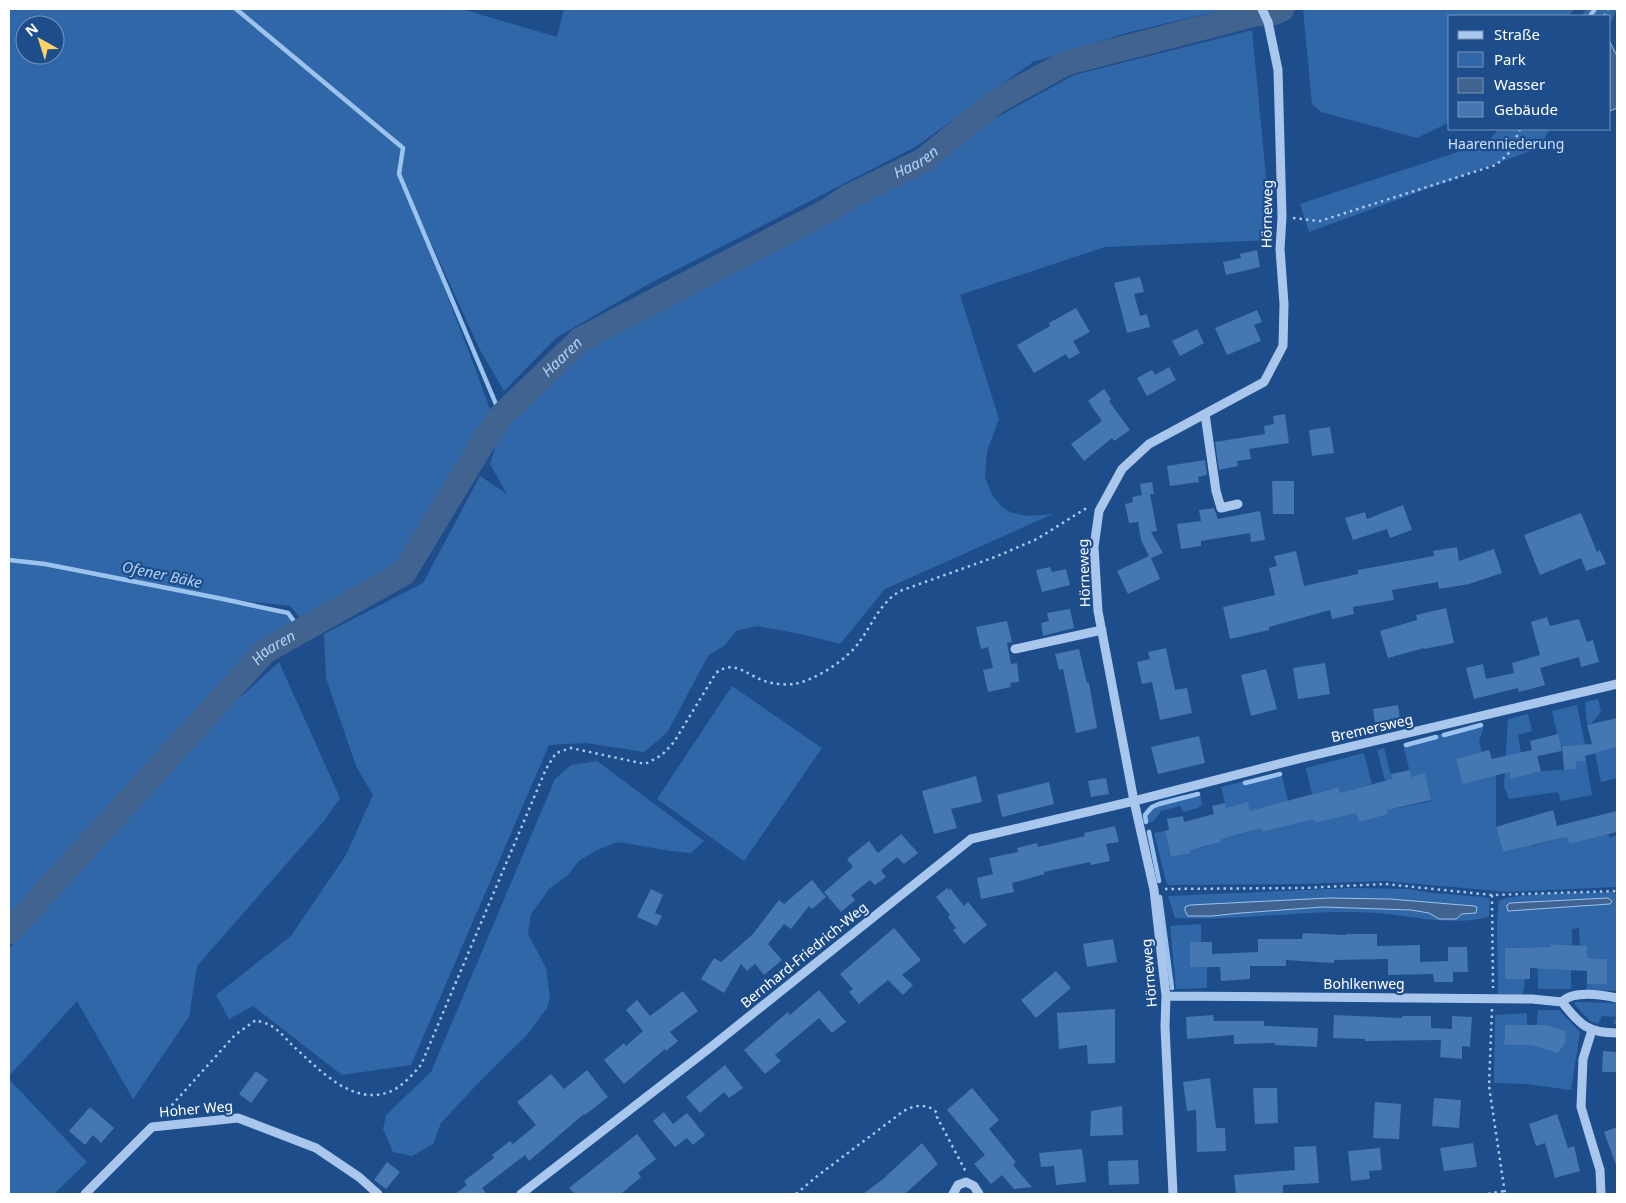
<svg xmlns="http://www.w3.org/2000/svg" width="1626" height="1203" font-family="'Noto Sans',sans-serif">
	<rect width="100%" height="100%" fill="#1d4d8b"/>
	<!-- green -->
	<path fill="#3067a9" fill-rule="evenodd" d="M9 9H462L557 37 564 9H1226L1130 32 1033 62 917 146 645 286 556 338 504 391 480 350 405 186 472 360 491 412 436 499 399 568 303 621 290 606 228 599 287 616 292 622 255 647 9 919ZM25 25H55V55H25Z
		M1303 9H1575L1569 16H1450V122L1417 138 1321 112 1312 104Z
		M1586 9H1617V10L1610 23V16H1581Z
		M1252 30 1272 240 1105 247 960 295 999 419 987 451 985 477 992 495 1002 507 1012 513 1029 516 1053 514 885 589 840 644 801 634 757 626 736 631 725 645 708 656 667 733 644 752 586 743 549 745 411 1065 342 1075 253 1006 229 1019 216 995 291 936 346 855 373 795 356 766 326 678 324 634 423 583 480 476 507 494 490 464 498 437 518 412 554 375 596 343 670 300 922 172 992 120 1074 75Z
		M1498 129H1550L1539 148 1309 232 1300 204 1488 142Z
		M279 662 340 798 324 821 197 966 189 1017 133 1099 77 1001 11 1074 9 1072V949L214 721Z
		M732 686 822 748 744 861 657 799Z
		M1598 699 1601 712 1591 724H1587L1585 702Z
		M1577 705 1585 745 1560 746 1552 711Z
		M1528 714 1532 731 1518 735 1521 753 1505 757 1510 778 1541 771 1577 769 1576 761H1586L1592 795 1561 801 1558 792 1509 799 1504 787 1508 719Z
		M1482 723 1483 729 1479 741 1482 752 1456 759 1496 775V827L1503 852 1524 847 1530 837 1532 846 1567 837 1569 844 1608 834 1610 838 1617 835V887L1508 892 1385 881 1302 884 1168 885 1166 881 1154 833 1165 831 1171 857 1190 853 1184 822 1193 820 1200 848 1222 842 1215 817 1229 837 1255 830 1248 803 1226 808 1221 787 1281 772 1288 801 1258 809 1264 832 1298 823 1310 804 1315 823 1346 815 1339 787 1312 794 1306 768 1364 753 1372 784 1351 790 1359 821 1381 786 1386 784 1377 750 1384 748 1399 808 1431 801 1425 774 1411 777 1403 744Z
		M1617 747V778L1601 782 1595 753Z
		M597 761 704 841 691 853 671 851 618 842 597 850 579 861 567 876 550 888 531 914 528 934 546 968 550 998 547 1008 527 1035 484 1077 441 1123 433 1144 412 1156 393 1152 383 1129 386 1115 431 1072 555 779 571 765Z
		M1200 792 1202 804 1198 808 1183 812 1180 806 1161 811 1154 821 1144 824C1143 820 1142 816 1144 812 1150 799 1186 795 1200 792Z
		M1351 888 1409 889 1433 893 1485 897 1490 899 1489 917C1443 928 1402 912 1356 912 1296 911 1236 921 1175 918L1168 896ZM1329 898 1390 899 1474 906 1472 914H1462L1456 919H1439L1429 913 1411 910 1323 907 1241 913 1212 916 1190 905Z
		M1613 892 1617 895 1616 991 1586 990 1587 984H1607V959L1587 958 1580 946 1579 928 1572 929V945L1551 944 1549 969 1571 970V989H1538L1537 947 1505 948V979H1525L1523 995 1498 994 1497 922 1499 901C1514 892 1591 893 1613 892ZM1608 898 1610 904 1509 911 1507 908 1510 903Z
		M1201 924V942H1190V967H1207V988L1176 989 1170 926Z
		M1575 1002 1617 1003V1024H1613L1616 1017 1602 1016 1598 1024 1590 1021 1575 1005Z
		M1538 1010H1559L1580 1032 1571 1090 1526 1084 1494 1083 1495 1015 1527 1013V1025H1505L1504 1045H1531L1536 1033Z
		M9 1079 87 1162 54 1194H9Z"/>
	<!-- water -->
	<path fill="#416390" stroke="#9cc2ee" d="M1610 42 1617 56V108L1610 111Z
		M1329 898 1390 899 1474 906 1477 907 1476 913 1462 914 1456 919H1439L1429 913 1411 910 1323 907 1241 913 1212 916H1188L1185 911V907L1190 905Z
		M1608 898 1612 901 1610 904 1508 911 1507 908V905L1510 903Z"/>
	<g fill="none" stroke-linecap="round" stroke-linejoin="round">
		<!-- stream -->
		<path stroke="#9cc2ee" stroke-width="4.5" d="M236 9 403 148 399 174 501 416
			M1253 9 1256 14
			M1590 16 1595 9
			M9 560 45 564 223 599 288 613 301 631
			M1444 735 1481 725
			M1406 745 1436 737
			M1245 783 1280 774
			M1146 822 1145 815 1152 807 1159 804 1198 794
			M1149 832 1159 881
			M1160 897 1172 988"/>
		<!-- river -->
		<path stroke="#416390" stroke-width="25" id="s1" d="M9 932 265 651 404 573 485 439 501 416 581 339 829 210 848 197 922 161 997 101 1066 63 1256 14 1273 13 1282 9"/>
	</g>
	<!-- building -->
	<path fill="#4577b3" d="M1257 250 1260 267 1226 275 1223 262 1241 258 1240 254Z
		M1140 277 1144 292 1134 294 1140 316 1147 314 1150 327 1127 333 1114 283Z
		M1076 308 1090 332 1073 341 1080 353 1069 359 1066 354 1034 373 1017 345 1050 326 1049 323Z
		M1257 310 1262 322 1254 325 1261 341 1227 355 1215 328Z
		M1197 329 1204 343 1180 356 1172 341Z
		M1169 367 1176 380 1147 396 1137 378 1152 370 1155 375Z
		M1104 389 1111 399 1109 401 1130 430 1114 441 1112 438 1084 461 1071 444 1102 421 1088 401Z
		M1285 414 1289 443 1249 449 1251 459 1237 461 1238 466 1219 470 1215 442 1265 434 1264 426 1274 424 1273 416Z
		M1330 427 1334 453 1312 456 1309 430Z
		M1205 460 1207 475 1198 477 1199 482 1170 486 1167 466Z
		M1272 481H1294V514H1273Z
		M1152 482 1154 494H1150L1157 531 1151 532 1163 553 1151 558 1160 579 1128 594 1117 571 1149 556 1141 540 1138 522 1129 523 1125 504 1133 502 1132 497 1142 495 1140 484Z
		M1403 505 1412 530 1390 538 1387 529 1353 540 1345 518 1365 512 1367 519Z
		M1214 508 1218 519 1260 511 1265 540 1251 542 1250 533 1201 541V546L1181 549 1177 524 1201 521 1199 510Z
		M1581 513 1597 552 1600 550 1606 564 1586 571 1581 558 1540 575 1524 535Z
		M1457 547 1459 561 1494 549 1502 573 1469 584 1439 589 1438 582 1392 590 1394 600 1353 607 1354 614 1332 619 1330 610 1269 627V630L1230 639 1223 607 1275 595 1269 568 1277 566 1274 556 1296 551 1304 586 1358 574V570L1434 556 1433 551Z
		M1050 567 1052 572 1066 569 1070 585 1042 592 1036 570Z
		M1446 608 1454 643 1424 649V648L1388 658 1380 631 1417 620 1416 615Z
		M1070 609 1074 628 1043 636 1041 623 1049 621 1047 613Z
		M1547 617 1550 626 1579 619 1587 642 1593 640 1599 662 1581 667 1579 657 1540 668 1545 685 1519 692 1518 688 1474 699 1466 668 1483 664 1486 679 1514 673 1512 663 1540 655 1531 622Z
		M1007 621 1012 642 1007 643 1011 664 1017 663 1019 682 1010 683 1011 687 988 692 983 670 993 668 988 647 981 649 976 627Z
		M1166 648 1175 690 1187 688 1192 713 1160 720 1152 682 1142 684 1137 662 1150 659 1148 652Z
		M1079 649 1087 683H1089L1097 728 1076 733 1063 669 1059 670 1055 654Z
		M1325 663 1330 694 1298 699 1293 668Z
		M1266 669 1277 709 1251 716 1241 675Z
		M1398 705 1401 727 1376 731 1373 709Z
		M1617 718V747L1585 756 1586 761H1576L1577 769 1564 770 1562 746 1592 744 1587 725Z
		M1558 734 1562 751 1537 756 1541 771 1510 779 1509 772 1463 784 1456 759 1489 750 1492 759 1532 750 1530 741Z
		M1199 736 1205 763 1158 774 1151 747Z
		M1410 770 1411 777 1425 773 1431 800 1387 810 1388 814 1359 822 1356 813 1315 823 1314 819 1263 832 1262 828 1221 839 1222 842 1190 850 1191 853 1171 857 1165 831 1169 830 1167 819 1183 816 1184 822 1214 814 1212 806 1225 803 1226 808 1248 802 1250 811 1339 787 1340 793 1392 779 1391 774Z
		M976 776 982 802 951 809 957 828 934 834 922 791Z
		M1106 778 1109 794 1091 797 1088 781Z
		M1049 782 1054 804 1002 817 997 795Z
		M1553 810 1557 826 1617 811V832L1569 844 1567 837 1503 852 1496 827Z
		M1115 826 1119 842 1106 844 1110 861 1091 865 1090 862 1044 872 1045 874 1012 883 1014 892 981 899 977 878 993 874 989 858 1018 852 1017 848 1037 843 1038 847 1085 836 1084 833Z
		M901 834 918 853 904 864 897 857 881 870 886 877 875 885 870 880 851 895 855 900 841 912 824 892 853 867 847 859 869 841 878 853Z
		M812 880 826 897 812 909 809 906 791 929 784 924 768 944 782 960 764 975 755 964 747 971 741 964 724 993 701 979 714 958 721 962 753 934 779 900 784 904Z
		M949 887 964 906 968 902 987 925 964 944 953 930 956 928 948 917 950 915 936 897 947 888 950 891Z
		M651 889 663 895 655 913 662 916 657 926 637 917Z
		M894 928 921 960 902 975 913 985 903 995 888 980 859 1004 849 992 853 989 840 974Z
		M1303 933 1346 935V934H1377V946L1420 945V962L1448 961V947H1467L1468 972H1453V982H1434L1433 974 1388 975V959L1334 960V963L1286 960V966H1250V979L1221 981 1220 967H1190V942H1212V954L1258 952V939H1302Z
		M1113 939 1117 962 1087 967 1083 944Z
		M1551 944 1587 946V958L1607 959V984H1587V971L1530 968V979H1505V948L1551 947Z
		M1056 971 1071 988 1036 1018 1021 1000Z
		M819 990 846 1022 832 1033 819 1018 775 1055 781 1061 765 1074 744 1050 788 1012 790 1015Z
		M683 991 698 1011 670 1032 678 1041 666 1051 665 1049 624 1084 604 1060 624 1043 626 1046 643 1031 626 1010 637 1000 650 1016Z
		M1115 1009V1063L1088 1064 1087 1045 1059 1049 1057 1013Z
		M1213 1015 1214 1021H1264V1026L1318 1028 1317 1047 1275 1045V1043L1234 1044V1035L1187 1039 1186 1017Z
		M1334 1015 1402 1018V1016H1431V1028L1452 1029V1016L1472 1017 1470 1047 1462 1046V1059L1440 1057 1441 1040 1365 1041V1039L1333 1038Z
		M1505 1025H1545L1566 1031 1565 1043 1558 1053 1531 1045H1504Z
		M1603 1051 1617 1052V1072H1602Z
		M725 1065 743 1088 729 1098 724 1092 700 1113 686 1097Z
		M587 1070 608 1097 585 1115 584 1114 529 1161 525 1155 482 1188 487 1194H455L467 1185 464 1181 494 1158 492 1155 510 1141 513 1144 536 1125 517 1102 551 1074 564 1089Z
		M256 1071 268 1080 251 1103 239 1094Z
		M1210 1078 1216 1128H1225L1226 1151 1197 1152 1196 1110 1187 1111 1183 1082Z
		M972 1088 999 1120 989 1129 1016 1162 1013 1165 1032 1187 1014 1189 1002 1175 991 1184 974 1164 985 1155 947 1110Z
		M1253 1088H1277L1278 1123 1255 1124Z
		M1434 1098 1461 1100 1459 1128 1432 1126Z
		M1375 1102 1401 1104 1399 1139 1373 1138Z
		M1122 1106 1123 1135 1090 1136 1091 1111Z
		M90 1107 114 1128 101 1143 93 1135 85 1145 69 1131Z
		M664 1112 673 1124 687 1113 705 1135 693 1145 687 1138 675 1147 653 1121Z
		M1557 1114 1568 1148 1574 1146 1580 1171 1555 1178 1545 1143 1536 1146 1529 1124Z
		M1617 1127V1165H1616L1604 1132Z
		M637 1134 656 1159 638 1173 641 1177 621 1194H575L569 1188Z
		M922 1143 938 1164 905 1194H863L883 1179Z
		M1473 1143 1477 1167 1444 1171 1440 1148Z
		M1316 1146 1319 1183 1283 1185V1194H1236L1234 1175 1295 1170 1294 1147Z
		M1380 1148 1382 1170 1369 1171 1370 1179 1351 1181 1348 1151Z
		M1082 1149 1086 1182 1056 1185 1054 1166 1041 1167 1039 1153Z
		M1138 1160 1139 1184 1109 1185 1108 1161Z
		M387 1162 400 1172 386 1189 374 1180Z"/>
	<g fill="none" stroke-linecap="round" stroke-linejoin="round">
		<!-- path -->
		<path stroke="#a9c7ec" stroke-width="2.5" stroke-dasharray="2.5 4" stroke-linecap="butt" d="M1604 16 1608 9
			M1293 218 1320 221 1496 165 1510 152 1520 129
			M1165 889 1303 888 1385 884 1492 895 1617 891
			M1492 895 1493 988
			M1492 1009 1489 1086 1505 1194
			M163 1115 235 1035 256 1020C260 1022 266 1023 270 1025 279 1030 286 1039 293 1046 318 1068 351 1106 389 1092 402 1087 412 1075 421 1065L546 769 556 753 571 748 645 764 662 755 674 742 716 673C735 658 748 677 768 682 774 684 787 685 794 684 816 680 848 659 860 641 873 623 880 603 900 591L995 557 1037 539 1085 509 1088 510
			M796 1194 816 1177 901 1113C912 1105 927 1102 937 1113V1117L966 1172
			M1488 1194 1504 1191"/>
		<!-- minor -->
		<path stroke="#a9c7ec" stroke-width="9" d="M1205 414 1216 491 1221 508 1238 504
			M1015 649 1102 630
			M1166 996 1532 999 1562 1002C1580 1025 1588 1033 1617 1033
			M1562 1002C1573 990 1603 995 1617 998
			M1592 1030 1583 1059 1581 1107 1600 1170 1601 1194
			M85 1194 152 1127 238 1118 316 1148 359 1177 378 1194
			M521 1194 711 1047 971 839 1134 801 1302 758 1617 684
			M953 1194 958 1185 966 1182 974 1186 979 1194
			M1173 1194 1165 1027 1166 996 1154 890 1134 801 1098 611 1094 547 1099 511 1122 469 1149 444 1264 382 1283 346 1284 304 1280 249 1282 217 1278 70 1268 22 1262 9"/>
	</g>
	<g text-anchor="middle" stroke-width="4.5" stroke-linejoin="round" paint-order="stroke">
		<!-- park labels -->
		<g font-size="14" fill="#cee1f9" stroke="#1d4d8b">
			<text x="1506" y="149">Haarenniederung</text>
		</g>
		<!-- street labels -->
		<g font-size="14" fill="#fff" stroke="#1d4d8b">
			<text transform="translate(1267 214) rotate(-89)" y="5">Hörneweg</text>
			<text transform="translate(1084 573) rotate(-92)" y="5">Hörneweg</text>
			<text transform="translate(1372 728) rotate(-13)" y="5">Bremersweg</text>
			<text transform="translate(804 955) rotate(-39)" y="5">Bernhard-Friedrich-Weg</text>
			<text transform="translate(1149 973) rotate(-95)" y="5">Hörneweg</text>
			<text x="1364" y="989">Bohlkenweg</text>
			<text transform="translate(196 1109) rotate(-5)" y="5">Hoher Weg</text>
		</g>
		<!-- water labels -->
		<g font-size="15" font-style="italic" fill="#b5d1f3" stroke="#1d4d8b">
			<text dy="5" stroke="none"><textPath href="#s1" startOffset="1214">Haaren</textPath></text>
			<text dy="5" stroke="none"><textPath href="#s1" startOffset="809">Haaren</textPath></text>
			<text transform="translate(162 575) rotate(12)" y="5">Ofener Bäke</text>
			<text dy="5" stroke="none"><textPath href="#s1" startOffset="389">Haaren</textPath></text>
		</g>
	</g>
	<!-- border -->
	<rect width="1626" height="1203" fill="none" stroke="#ffffff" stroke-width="20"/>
	<!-- legend -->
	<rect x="1448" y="15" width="162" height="115" fill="#1d4d8b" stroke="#7794b9"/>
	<rect x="1458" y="31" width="25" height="8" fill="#a9c7ec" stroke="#7794b9"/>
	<text x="1494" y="40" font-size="15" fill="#ffffff">Straße</text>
	<rect x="1458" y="52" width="25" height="15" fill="#3067a9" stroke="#7794b9"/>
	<text x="1494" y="65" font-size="15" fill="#ffffff">Park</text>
	<rect x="1458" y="78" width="25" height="15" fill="#416390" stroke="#7794b9"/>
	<text x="1494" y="90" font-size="15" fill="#ffffff">Wasser</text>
	<rect x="1458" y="102" width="25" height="15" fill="#4577b3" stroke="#7794b9"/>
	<text x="1494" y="115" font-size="15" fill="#ffffff">Gebäude</text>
	<!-- north arrow -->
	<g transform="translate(40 40) rotate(321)"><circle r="24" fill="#1d4d8b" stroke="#7794b9"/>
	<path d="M0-4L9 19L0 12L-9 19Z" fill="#fcd167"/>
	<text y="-8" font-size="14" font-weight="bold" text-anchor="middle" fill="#ffffff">N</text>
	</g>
</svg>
